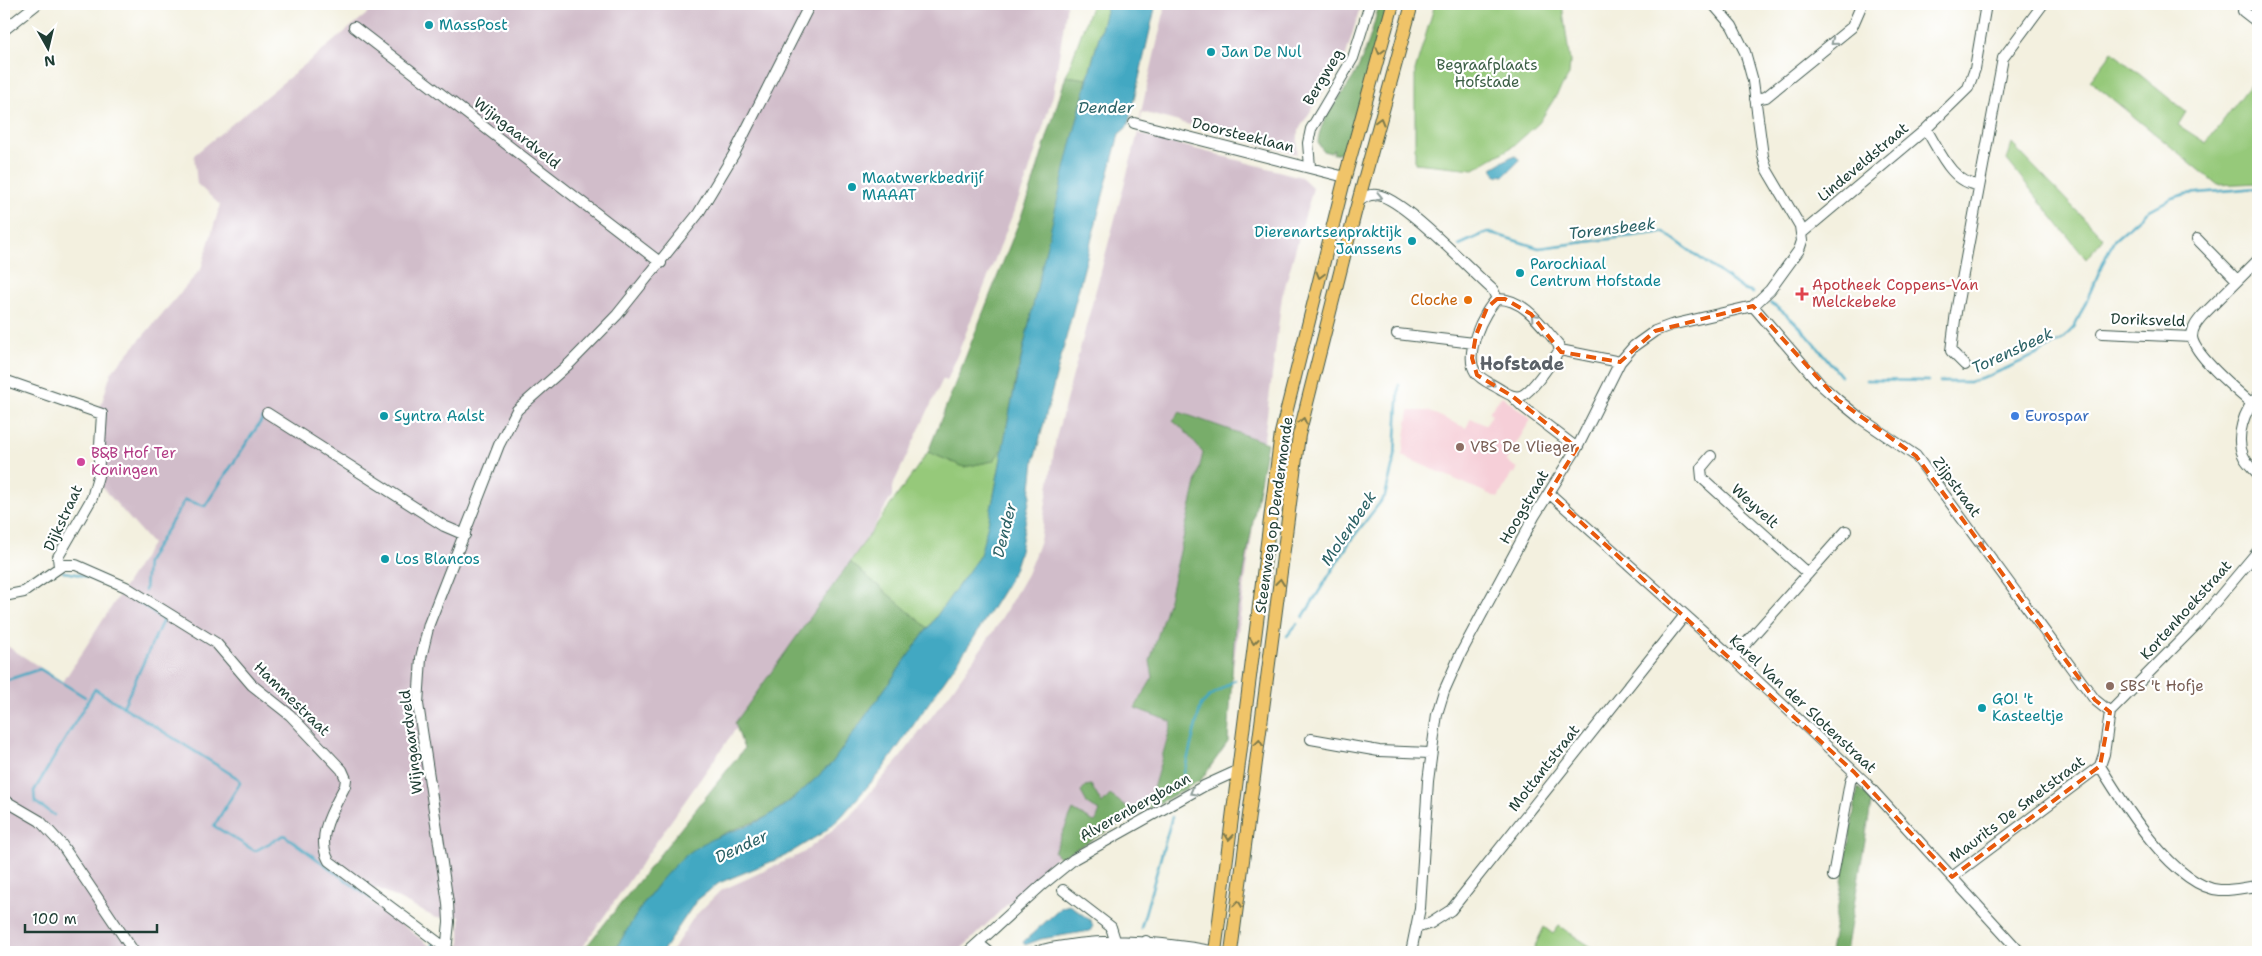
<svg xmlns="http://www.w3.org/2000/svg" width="2262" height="956" font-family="'Shantell Sans',sans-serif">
	<rect width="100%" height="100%" fill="#fff"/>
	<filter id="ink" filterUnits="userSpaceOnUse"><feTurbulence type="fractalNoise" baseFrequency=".02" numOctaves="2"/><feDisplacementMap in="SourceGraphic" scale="10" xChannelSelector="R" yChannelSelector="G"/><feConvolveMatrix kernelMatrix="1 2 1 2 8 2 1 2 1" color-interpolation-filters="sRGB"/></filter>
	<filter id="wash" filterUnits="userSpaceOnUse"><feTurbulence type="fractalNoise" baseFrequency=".0096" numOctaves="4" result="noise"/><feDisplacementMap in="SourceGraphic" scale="20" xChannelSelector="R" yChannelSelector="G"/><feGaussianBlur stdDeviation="1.12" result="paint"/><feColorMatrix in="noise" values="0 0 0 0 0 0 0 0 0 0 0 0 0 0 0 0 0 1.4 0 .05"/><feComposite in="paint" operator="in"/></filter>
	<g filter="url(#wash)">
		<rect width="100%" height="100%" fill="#f3f0df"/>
		<!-- built -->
		<path fill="#f6cfd8" d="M1502 396 1531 419 1506 461 1518 468 1515 474 1512 473 1498 498 1402 456 1409 411H1428L1466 428 1471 418 1485 425 1492 415 1489 412Z"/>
		<!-- industrial -->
		<path fill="#d1bdca" d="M379 4H1067L1053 95 1027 178 947 381 943 379 892 487V496L856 557 862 562 744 731 737 727 579 952H467L460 946V916L436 918 377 888 369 900 429 945 434 952H4V644L63 682 152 544 101 486 98 415 111 373 201 269 220 205 197 184 194 155Z
			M1166 4H1361L1346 55 1298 131 1297 154 1142 112 1139 134 1301 177 1313 188 1282 297 1251 541 1221 751 1202 774 1139 806 1059 854 958 952H671L694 917 720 891 803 853 849 817 899 759 952 690 997 626 1027 574 1040 541 1056 438 1138 133 1141 112Z"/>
		<!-- green -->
		<path fill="#96c97a" stroke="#5a8357" d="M1092 4H1108L1087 79 1066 76Z
			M1435 4H1562L1570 62 1569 75 1539 123 1512 147 1474 169 1415 163V71Z
			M2112 52 2186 112 2178 125 2206 143 2258 75V183L2218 185 2090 81Z
			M2012 144 2103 238 2086 259 2007 160Z
			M1003 448 987 530 980 555 928 628 850 562 928 452 964 467 993 461Z
			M1559 926 1599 952H1532L1544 927 1553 934Z"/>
		<!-- forest -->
		<path fill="#78ad6a" stroke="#4c754f" d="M1379 4H1388L1347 151 1333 154 1334 149 1331 153 1323 151 1318 143C1319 118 1342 97 1354 76 1366 53 1373 29 1379 4Z
			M1066 76 1087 79 1015 383 1003 448 993 461 964 467 928 452 1028 199Z
			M1179 412 1267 443 1235 623 1228 742 1201 780 1147 810 1172 722 1135 708 1153 677 1150 661 1169 599 1203 453 1183 429 1173 421Z
			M850 562 928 628 832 763 801 792 769 816 725 833 693 850 660 881 643 904 614 952H582L744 749 735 723Z
			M1091 785 1102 804 1110 795 1137 814 1060 858 1054 852 1073 810 1094 822 1096 821 1100 811 1088 805 1081 792 1085 786Z
			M1858 788 1872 799 1846 952H1830Z"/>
		<!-- water -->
		<path fill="#42a8c2" stroke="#30727b" d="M1108 4H1156L1128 126 1119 134 1034 461 1030 496 1020 551 1014 570 1007 584 972 641 882 770 841 817 824 832 785 856 719 883 696 901 662 952H614C636 915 658 875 693 850 716 833 746 830 770 815 793 801 812 782 832 763L980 555C996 498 1003 439 1016 382 1044 255 1073 129 1108 4Z
			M1514 155 1520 160 1504 176 1496 175 1492 168Z
			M1070 905 1091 921 1093 926 1090 931 1041 939 1025 945 1023 942 1062 907Z"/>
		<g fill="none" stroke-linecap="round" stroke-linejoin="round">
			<!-- stream -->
			<path stroke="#42a8c2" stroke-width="2.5" d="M1459 245 1488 232 1539 248 1664 232 1744 290 1753 293
				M1770 303C1799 320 1819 350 1841 376
				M1866 380 1928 381
				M1940 382H1970L1984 378 2038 354 2063 339 2075 326 2113 241 2146 212 2172 198 2186 194 2258 188
				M63 572C97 575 137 599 163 620L123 707
				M145 591 147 562 185 500 205 506 263 418
				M1303 617 1351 540 1385 496 1395 456 1399 385
				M1287 636 1297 624
				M4 681 40 669 85 697
				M1182 781 1201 705 1209 697 1235 680
				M54 815 35 802 34 791 95 689 239 779 240 783 214 826 255 851 284 835 373 900
				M1141 928 1172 817
				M432 944 438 949"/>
		</g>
	</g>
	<g filter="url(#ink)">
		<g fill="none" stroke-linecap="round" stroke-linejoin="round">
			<!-- minor casing -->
			<g stroke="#3f584e" stroke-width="12">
				<path id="minor" d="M2258 10 2252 18 2258 23
					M2243 11 2252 18
					M354 27 661 263
					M4 30 37 4
					M1755 99 1766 97 1852 27 1862 4
					M1134 123 1345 177
					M1926 129C1939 150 1952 184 1979 185
					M1310 167 1308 143 1311 129 1353 58 1370 4
					M1359 201C1365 197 1369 194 1377 195 1402 197 1471 271 1493 290L1497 299
					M1802 233 1926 129 1968 88 1975 69 1986 4
					M2197 239 2237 280
					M1753 306 1820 384 1838 400 1860 418 1916 456 2095 700 2110 712
					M2102 333 2192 337
					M1397 334 1474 343
					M1560 350C1551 362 1535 388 1523 395 1515 399 1508 394 1501 390 1494 385 1481 380 1476 373 1463 355 1483 312 1497 299 1524 298 1542 326 1558 344L1560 350 1620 362
					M1965 365 1951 351 1956 312 2003 58 2043 4
					M4 380 102 414 98 476 92 498 58 557 59 567
					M1512 396 1523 407 1577 448
					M2258 396C2244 410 2235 437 2243 455 2246 463 2253 468 2258 474
					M2251 403C2237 391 2194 355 2192 337 2192 328 2197 322 2202 316L2258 260
					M267 413 444 526 465 535
					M1711 456 1701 468 1702 478 1808 574
					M1549 493 1733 658 1865 782 2020 952
					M4 596 24 592 63 565H76L126 587 216 643 252 685 290 715 342 770 346 779 345 786C333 810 315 836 329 861L451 952
					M1733 658 1846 531
					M1311 739 1379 751 1430 753
					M2100 766 2104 754 2110 712 2195 626 2258 551
					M2100 766C2122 802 2174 887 2220 890 2232 891 2246 887 2258 886
					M4 800 40 821 62 845 134 952
					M1833 876 1850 782 1854 772
					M1952 877 2100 766
					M1063 890 1111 927 1115 940
					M1416 928 1431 923 1451 910 1685 615
					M978 943 1042 885 1074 859 1204 786 1237 771
					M446 952 449 922 448 903 421 724 418 704 421 658 429 624 499 445 517 410 570 363 617 315 698 214 734 154 810 4
					M968 952 978 943 989 952
					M1034 952C1094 936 1155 940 1216 952
					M1143 952 1146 941
					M1411 952 1420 908 1428 781 1437 714 1444 691 1461 653 1535 515 1577 448 1620 362 1634 346 1655 331 1671 325 1753 306 1770 290 1799 250 1802 241 1800 226 1767 170 1763 156 1753 81 1745 52 1732 26 1713 4"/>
			</g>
			<!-- major casing -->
			<g stroke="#3f584e" stroke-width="14">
				<path id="major" d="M1215 952 1281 433 1345 177 1393 4
					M1231 952 1299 435 1355 213 1412 4"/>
			</g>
			<!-- minor -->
			<use href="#minor" stroke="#fff" stroke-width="10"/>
			<!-- major -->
			<use href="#major" stroke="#f0c469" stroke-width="12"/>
		</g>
		<!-- one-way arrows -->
		<defs><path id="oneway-chevron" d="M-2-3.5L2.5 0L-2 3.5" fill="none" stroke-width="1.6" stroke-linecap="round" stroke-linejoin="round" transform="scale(1.25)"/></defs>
		<g stroke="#8f9e9a">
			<use href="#oneway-chevron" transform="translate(1834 42) rotate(141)"/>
			<use href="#oneway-chevron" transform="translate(1379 197) rotate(12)"/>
			<use href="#oneway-chevron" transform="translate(1534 317) rotate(-133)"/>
			<use href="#oneway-chevron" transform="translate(1492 384) rotate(31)"/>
			<use href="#oneway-chevron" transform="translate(1981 545) rotate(54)"/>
			<use href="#oneway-chevron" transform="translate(2078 675) rotate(59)"/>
			<use href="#oneway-chevron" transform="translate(1193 792) rotate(151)"/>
		</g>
		<g stroke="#7d7a4c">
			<use href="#oneway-chevron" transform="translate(1380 51) rotate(106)"/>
			<use href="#oneway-chevron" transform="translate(1380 121) rotate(-75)"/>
			<use href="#oneway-chevron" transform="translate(1320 275) rotate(105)"/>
			<use href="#oneway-chevron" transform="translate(1303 421) rotate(-77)"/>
			<use href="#oneway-chevron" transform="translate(1280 582) rotate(-83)"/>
			<use href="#oneway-chevron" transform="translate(1254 641) rotate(97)"/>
			<use href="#oneway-chevron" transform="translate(1259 743) rotate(-83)"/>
			<use href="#oneway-chevron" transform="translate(1229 837) rotate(97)"/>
			<use href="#oneway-chevron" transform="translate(1238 904) rotate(-83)"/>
		</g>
	</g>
	<!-- marked area -->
	<path fill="none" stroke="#e8590c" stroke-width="4" stroke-dasharray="10 6" stroke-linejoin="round" d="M1497 299H1505L1531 314 1561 352 1620 362 1655 331 1753 306 1838 400 1916 456 2095 700 2110 712 2100 766 1952 877 1854 772 1549 493 1577 448 1512 396 1477 375 1472 358 1476 335 1487 308Z"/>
	<!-- markers -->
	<g fill="#0f9aa8" stroke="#fff" stroke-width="2">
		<circle cx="429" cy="25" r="5"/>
		<circle cx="1211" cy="52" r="5"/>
		<circle cx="852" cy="187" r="5"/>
		<circle cx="1412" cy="241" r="5"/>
		<circle cx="1520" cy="273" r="5"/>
		<circle cx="384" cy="416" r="5"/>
		<circle cx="385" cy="559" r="5"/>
		<circle cx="1982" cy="708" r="5"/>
	</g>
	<path fill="#e0444e" stroke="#fff" stroke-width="2" d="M1799.5 286.5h5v5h5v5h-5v5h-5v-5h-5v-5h5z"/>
	<circle fill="#e8710a" stroke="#fff" stroke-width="2" cx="1468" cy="300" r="5"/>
	<circle fill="#3f7fe0" stroke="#fff" stroke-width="2" cx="2015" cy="416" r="5"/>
	<g fill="#8d6e63" stroke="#fff" stroke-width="2">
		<circle cx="1460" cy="447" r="5"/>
		<circle cx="2110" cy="686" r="5"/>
	</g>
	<circle fill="#d1479c" stroke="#fff" stroke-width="2" cx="81" cy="462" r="5"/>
	<g text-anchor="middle" stroke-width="4.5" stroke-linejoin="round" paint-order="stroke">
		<!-- culture labels -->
		<g font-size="15" fill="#0d838f" stroke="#fff" text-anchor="start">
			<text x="439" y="30">MassPost</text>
			<text x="1221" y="57">Jan De Nul</text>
			<text x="862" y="183">Maatwerkbedrijf<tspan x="862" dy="17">MAAAT</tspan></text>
			<text x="1402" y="237" text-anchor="end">Dierenartsenpraktijk<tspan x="1402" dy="17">Janssens</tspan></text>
			<text x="1530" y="269">Parochiaal<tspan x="1530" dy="17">Centrum Hofstade</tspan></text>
			<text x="394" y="421">Syntra Aalst</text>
			<text x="395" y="564">Los Blancos</text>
			<text x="1992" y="704">GO! 't<tspan x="1992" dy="17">Kasteeltje</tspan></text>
		</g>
		<!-- park labels -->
		<g font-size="15" fill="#3d6046" stroke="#fff">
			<text x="1487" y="70">Begraafplaats<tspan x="1487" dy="17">Hofstade</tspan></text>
		</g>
		<!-- street labels -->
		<g font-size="15" fill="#1f3d34" stroke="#fff">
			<text transform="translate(1323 77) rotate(-59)" y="5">Bergweg</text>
			<text transform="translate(517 133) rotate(38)" y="5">Wijngaardveld</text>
			<text transform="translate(1243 135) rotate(14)" y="5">Doorsteeklaan</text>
			<text transform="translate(1863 162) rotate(-40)" y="5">Lindeveldstraat</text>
			<text transform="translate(2148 320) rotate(2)" y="5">Doriksveld</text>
			<text transform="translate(1957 487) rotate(54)" y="5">Zijpstraat</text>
			<text transform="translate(1755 506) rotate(42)" y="5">Weyvelt</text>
			<text transform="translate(1524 507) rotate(-60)" y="5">Hoogstraat</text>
			<text transform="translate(1274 515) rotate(-82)" y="5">Steenweg op Dendermonde</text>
			<text transform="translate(63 518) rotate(-65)" y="5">Dijkstraat</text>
			<text transform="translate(2186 610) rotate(-48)" y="5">Kortenhoekstraat</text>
			<text transform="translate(292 699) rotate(44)" y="5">Hammestraat</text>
			<text transform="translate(1803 704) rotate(43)" y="5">Karel Van der Slotenstraat</text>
			<text transform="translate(411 742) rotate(-97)" y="5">Wijngaardveld</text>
			<text transform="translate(1544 768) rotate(-52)" y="5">Mottantstraat</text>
			<text transform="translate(1135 807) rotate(-29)" y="5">Alverenbergbaan</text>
			<text transform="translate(2017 809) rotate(-37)" y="5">Maurits De Smetstraat</text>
		</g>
		<!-- health labels -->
		<g font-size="15" fill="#be3a42" stroke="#fff" text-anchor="start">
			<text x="1812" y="290">Apotheek Coppens-Van<tspan x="1812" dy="17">Melckebeke</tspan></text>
		</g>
		<!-- food labels -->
		<g font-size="15" fill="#c56008" stroke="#fff" text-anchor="end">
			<text x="1458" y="305">Cloche</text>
		</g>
		<!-- shop labels -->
		<g font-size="15" fill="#366cbe" stroke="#fff" text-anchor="start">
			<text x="2025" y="421">Eurospar</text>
		</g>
		<!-- education labels -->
		<g font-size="15" fill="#785e54" stroke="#fff" text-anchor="start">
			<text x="1470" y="452">VBS De Vlieger</text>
			<text x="2120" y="691">SBS 't Hofje</text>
		</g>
		<!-- hotel labels -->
		<g font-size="15" fill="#b23c85" stroke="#fff" text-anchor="start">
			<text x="91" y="458">B&amp;B Hof Ter<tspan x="91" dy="17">Koningen</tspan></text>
		</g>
		<!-- water labels -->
		<g font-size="16" font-style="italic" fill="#2b6266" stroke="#fff">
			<text x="1106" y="113">Dender</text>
			<text transform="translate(1612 228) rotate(-7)" y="6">Torensbeek</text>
			<text transform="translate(2012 350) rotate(-25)" y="6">Torensbeek</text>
			<text transform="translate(1348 528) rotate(-56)" y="6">Molenbeek</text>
			<text transform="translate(1004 530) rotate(-76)" y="6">Dender</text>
			<text transform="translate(741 846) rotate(-25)" y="6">Dender</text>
		</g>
		<!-- quarter labels -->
		<g font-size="18" font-weight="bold" fill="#5b6168" stroke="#fff">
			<text x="1522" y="370">Hofstade</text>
		</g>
	</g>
	<!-- margin -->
	<rect width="2262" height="956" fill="none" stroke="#fff" stroke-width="20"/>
	<!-- north arrow -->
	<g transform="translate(48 48) rotate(172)" stroke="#ffffff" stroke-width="4" paint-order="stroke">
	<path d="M0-4L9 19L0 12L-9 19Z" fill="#1f3d34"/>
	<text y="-8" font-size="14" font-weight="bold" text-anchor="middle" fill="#1f3d34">N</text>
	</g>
	<!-- scale -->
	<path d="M25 924v8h132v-8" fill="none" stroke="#1f3d34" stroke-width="2.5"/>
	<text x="32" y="924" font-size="15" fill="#1f3d34" stroke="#ffffff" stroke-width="4" paint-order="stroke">100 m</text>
</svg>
